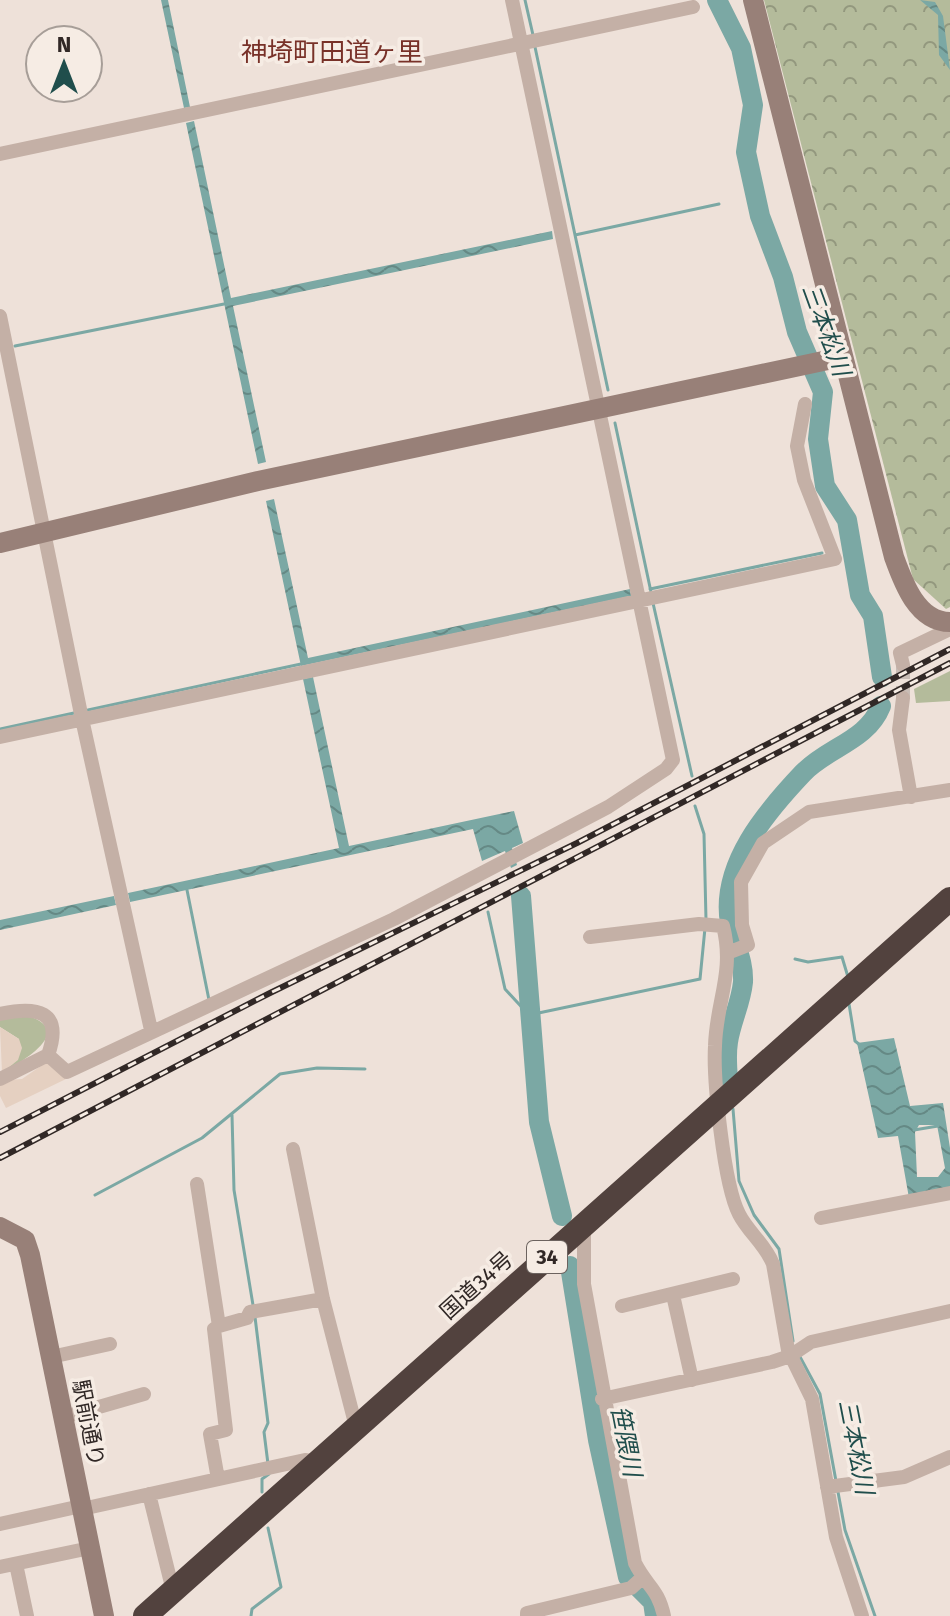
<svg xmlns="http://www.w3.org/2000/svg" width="950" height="1616" font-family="'Fira Sans','Noto Sans JP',sans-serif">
	<defs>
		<pattern id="forest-crowns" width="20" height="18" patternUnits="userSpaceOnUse" patternTransform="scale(2)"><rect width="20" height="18" fill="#b4bb9b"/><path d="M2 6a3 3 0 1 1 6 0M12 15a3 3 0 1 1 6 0" fill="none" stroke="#93987e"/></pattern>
		<pattern id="water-waves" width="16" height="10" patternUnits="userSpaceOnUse" patternTransform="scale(2)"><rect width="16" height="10" fill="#7ba8a4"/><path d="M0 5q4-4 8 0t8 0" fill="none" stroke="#658985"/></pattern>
	</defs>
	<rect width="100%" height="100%" fill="#eee1d9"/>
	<!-- grass -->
	<path fill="#b4bb9b" d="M950 671V701L916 703 914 689Z
		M25 1015C75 1029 28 1058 7 1070L19 1039 0 1027V1019Z"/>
	<!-- forest -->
	<path fill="url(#forest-crowns)" d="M764 0H950V607L946 609 913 579Z"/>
	<!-- plaza -->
	<path fill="#e5d0c1" d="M0 1027 19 1039 22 1048 18 1060 2 1073Z
		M48 1061 66 1079 6 1108 0 1096V1086L8 1080 22 1079Z"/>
	<!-- water -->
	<path fill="url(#water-waves)" fill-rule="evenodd" d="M161 0H168L190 107 184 108Z
		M920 0 935 2 943 16 950 70 939 55 938 15Z
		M194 121 231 298 552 231 553 239 233 306 266 462 258 464 186 123Z
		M274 499 308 658 630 589 631 596 301 666 266 501Z
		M313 677 349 846 514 811 523 843 512 848 517 865 511 868 505 851 482 861 473 829 130 902 128 893 339 848 303 679Z
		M114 896 116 905 0 930V920Z
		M894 1038 910 1106 943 1103 950 1148V1190L909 1198 898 1136 878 1138 857 1043ZM919 1125H937L945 1168 938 1177H917L915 1132Z"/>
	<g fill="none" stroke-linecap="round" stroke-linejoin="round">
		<!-- stream -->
		<path stroke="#7ba8a4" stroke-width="3" d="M525 0 533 35
			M535 47 608 390
			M575 235 719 204
			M15 346 224 304
			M615 423 651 592
			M650 589 822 553
			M653 603 692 776
			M88 710 301 664
			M0 729 74 713
			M695 806 704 834 706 920
			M187 890 209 1000
			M488 912 505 989 529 1015 700 979 705 928
			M795 959 808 962 842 957 848 977
			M849 1004 855 1041 860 1045
			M733 1109 739 1181 754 1215 779 1249 793 1341
			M232 1115 234 1190 253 1305
			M914 1130 938 1126
			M95 1195 202 1138 280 1074 317 1068 365 1069
			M255 1317 268 1423 264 1432 268 1464
			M799 1355 820 1394 836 1481
			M262 1492V1479L269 1474
			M838 1492 845 1530 875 1616
			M251 1616 252 1609 281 1587 268 1528"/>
		<!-- river -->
		<path stroke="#7ba8a4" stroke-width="20" d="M717 0 741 48 753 105 746 152 760 216 783 277 797 332 823 392 818 439 825 486 847 520 860 595 873 616 882 677
			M521 896 539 1122 562 1216
			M728 1079C727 1067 726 1054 728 1042 731 1022 741 1003 743 982 744 960 734 944 730 923 720 865 767 811 803 773 828 747 867 741 881 706
			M570 1266 598 1440 628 1577 653 1602 655 1616"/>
		<!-- street-tunnel -->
		<path stroke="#c8bcb5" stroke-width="14" stroke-dasharray="14 7" stroke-linecap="butt" d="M903 665V698"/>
		<!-- street -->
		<path stroke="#c4b0a6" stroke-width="14" d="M0 154 693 7
			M0 316 82 719 151 1030
			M903 665 900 653 950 629
			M903 698 899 730 911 797
			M0 737 835 559 804 480 797 446 805 404
			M590 937 699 924 723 926C735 972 716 1002 715 1046 713 1080 724 1185 739 1214 748 1232 765 1244 773 1264L788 1350 812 1399 836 1537 862 1616
			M730 952 748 945 742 925 741 882 763 843 809 812 950 790
			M0 1014C36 1006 64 1010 48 1055L0 1079
			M48 1055 67 1072 394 919 608 807 666 769 673 760 512 0
			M293 1149 323 1299 356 1427
			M197 1184 219 1326 247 1318 250 1312 323 1299
			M821 1218 950 1193
			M584 1224V1284L635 1563C647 1587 658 1588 664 1616
			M673 1295 692 1380
			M622 1306 733 1279
			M51 1357 110 1344
			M602 1399 772 1362 790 1356 811 1342 950 1311
			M64 1417 144 1394
			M218 1479 210 1434 226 1430 214 1329 219 1326
			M827 1487 904 1477 950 1457
			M149 1494 173 1591
			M82 1509 305 1460 317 1462
			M0 1524 81 1506
			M16 1564 27 1616
			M0 1567 90 1548
			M527 1616V1613L631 1588 642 1578"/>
		<!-- secondary -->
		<path stroke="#988078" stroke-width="20" d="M753 0 894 557C903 582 917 622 950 622
			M0 543 258 481 842 357
			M0 1227 25 1240 30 1255 104 1616"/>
		<!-- highway -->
		<path stroke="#52423e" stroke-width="24" d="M145 1616 950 899"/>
		<!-- rail casing -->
		<g stroke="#312826" stroke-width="6">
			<path id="rail" d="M0 1132 270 993 577 843 950 649
				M0 1158 950 663"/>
		</g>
		<!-- rail -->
		<use href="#rail" stroke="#f6ece4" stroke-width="3" stroke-dasharray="9" stroke-linecap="butt"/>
	</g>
	<g text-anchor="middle" stroke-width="7" stroke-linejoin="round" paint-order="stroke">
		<!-- shield labels -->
		<rect fill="#f6ece4" stroke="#6c635f" stroke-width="2" x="527" y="1241" width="40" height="32" rx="6"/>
		<g font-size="20" font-weight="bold" fill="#312826">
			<text x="547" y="1264">34</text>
		</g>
		<!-- street labels -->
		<g font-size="22" fill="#312826" stroke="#f6ece4">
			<text transform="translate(476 1285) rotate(-42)" y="8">国道34号</text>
			<text transform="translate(89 1423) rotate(79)" y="8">駅前通り</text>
		</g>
		<!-- water labels -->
		<g font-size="24" font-style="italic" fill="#204e4c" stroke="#f6ece4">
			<text transform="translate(826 330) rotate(70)" y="8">三本松川</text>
			<text transform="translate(626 1441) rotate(79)" y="8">笹隈川</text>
			<text transform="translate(856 1447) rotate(79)" y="8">三本松川</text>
		</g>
		<!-- quarter labels -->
		<g font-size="26" fill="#783128" stroke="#f6ece4">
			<text x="332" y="61">神埼町田道ヶ里</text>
		</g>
	</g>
	<!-- north arrow -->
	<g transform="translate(64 64)"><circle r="38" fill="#f6ece4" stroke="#a79e98" stroke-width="2"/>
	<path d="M0-6L14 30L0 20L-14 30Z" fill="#204e4c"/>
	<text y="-12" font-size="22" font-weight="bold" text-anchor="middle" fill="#312826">N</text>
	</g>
</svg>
